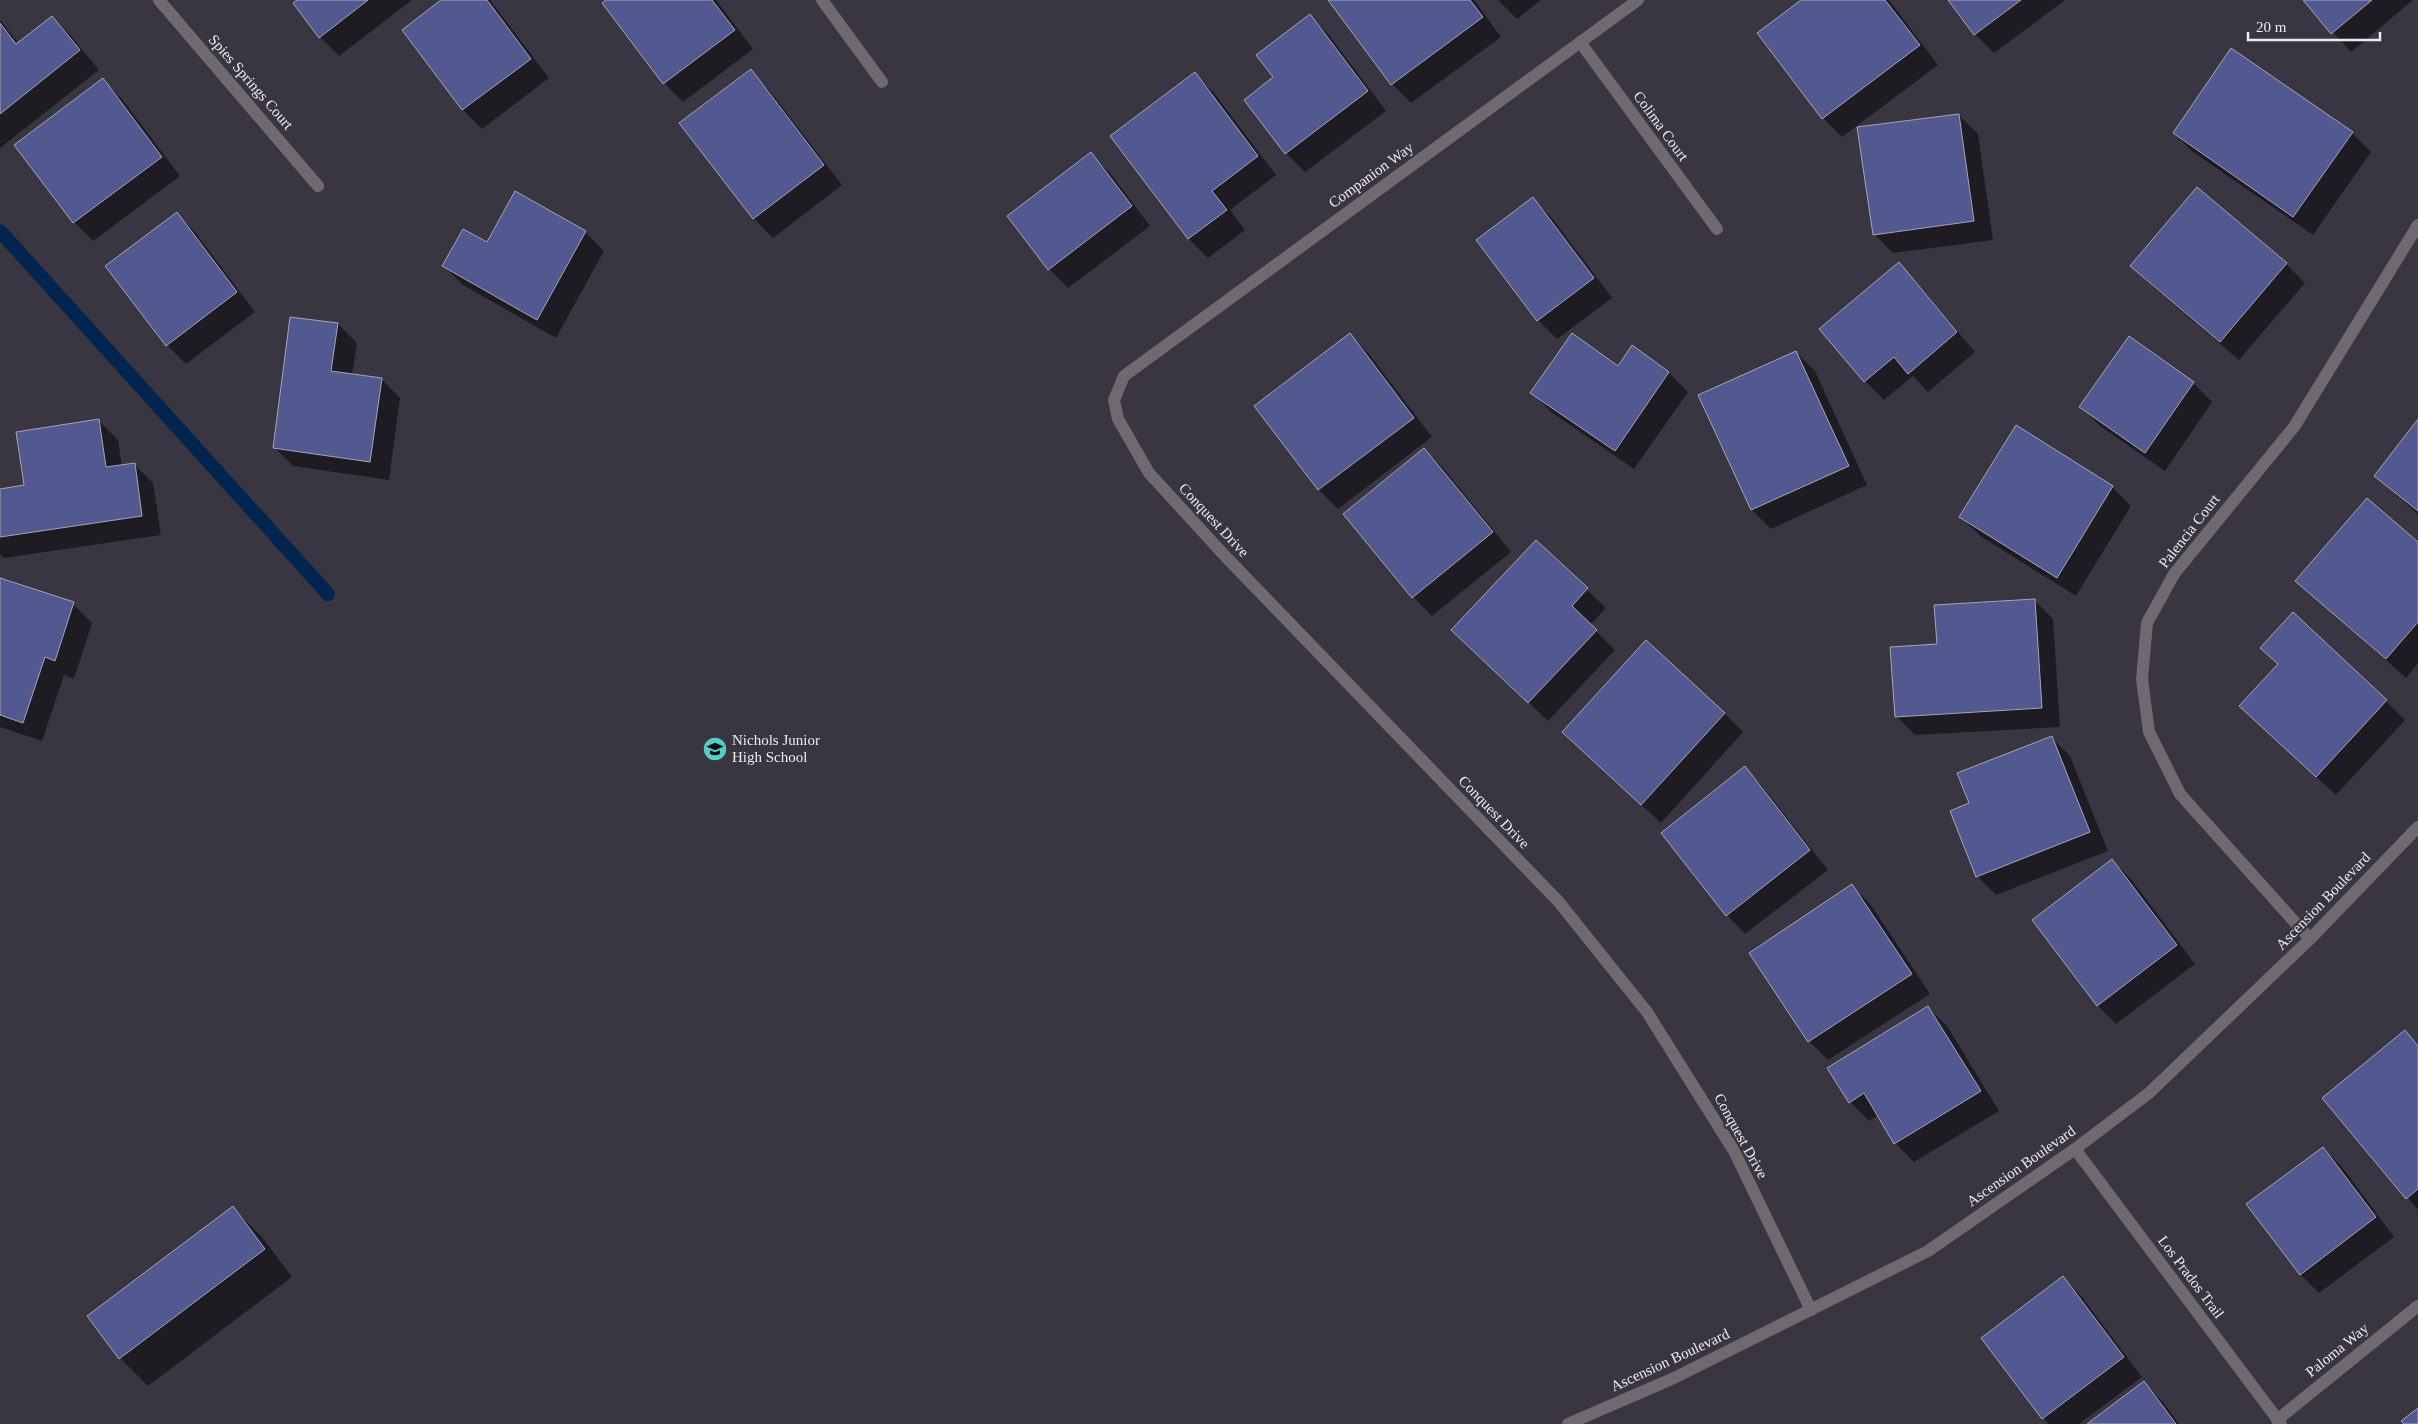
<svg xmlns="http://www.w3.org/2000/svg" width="2418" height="1424" font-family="'Times New Roman',serif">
	<rect width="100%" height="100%" fill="#393641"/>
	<!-- shadow -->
	<path fill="#0007" d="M299 0H412L339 56 320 37Z
		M443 0H490L549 78 482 129 463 110 403 30Z
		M608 0H716L753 49 683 102 664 83Z
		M1330 0H1474L1501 37 1411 103 1392 84Z
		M1498 0H1541L1517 19Z
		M1803 0H1889L1938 65 1842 137 1823 118Z
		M1950 0H2065L1994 53 1975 34Z
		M2304 0H2413L2351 52Z
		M1310 16 1329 35 1386 111 1305 172 1286 153 1275 78Z
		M52 17 71 36 99 70 0 148V20L19 44Z
		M750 71 769 90 842 185 773 238 754 219 681 123Z
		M1195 74 1214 93 1276 175 1230 210 1245 230 1208 258 1189 239 1112 136Z
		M103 80 122 99 180 176 93 241 74 222 16 145Z
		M1959 115 1978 134 1993 240 1893 253 1874 234Z
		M2174 133H2352L2371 152 2313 235 2193 152Z
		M1091 154 1110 173 1150 226 1068 288 1049 269Z
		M1533 199 1552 218 1612 298 1557 339 1538 320 1478 240Z
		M176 213 195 232 255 312 186 364 167 345 107 266Z
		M585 232 604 251 556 338 463 285 444 266Z
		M1898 264 1917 283 1975 352 1928 392 1913 376 1884 400 1865 381Z
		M2286 264 2305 283 2239 360 2151 285 2132 266Z
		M292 318 338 324 357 343 352 375 381 379 400 398 389 480 293 466 274 447Z
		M1350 335 1369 354 1432 437 1338 509 1319 490 1256 406Z
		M1632 347 1669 373 1688 392 1634 469 1551 412 1532 393 1618 367Z
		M1796 352 1815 371 1867 485 1771 529 1752 510 1700 396Z
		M2193 383 2212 402 2165 471 2100 426 2081 407Z
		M98 420 118 440 122 466 134 464 153 483 161 535 4 558 0 554V490L25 486Z
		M2418 421V514L2375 476Z
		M2016 427 2112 487 2131 506 2076 596 1980 536 1961 517Z
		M1424 449 1443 468 1511 552 1432 616 1413 597 1345 514Z
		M1536 541 1606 608 1590 625 1615 650 1548 721 1452 630Z
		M2418 544V663L2406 678 2297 581Z
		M0 579 73 604 92 623 74 679 64 675 42 741 0 727Z
		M2034 600 2053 619 2060 727 1915 735 1896 716Z
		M2262 648 2386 701 2405 720 2336 795 2260 725 2279 665Z
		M1724 713 1743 732 1661 823 1583 751Z
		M2051 737 2070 756 2108 851 1996 895 1977 876 1971 804Z
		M1745 768 1763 787 1828 870 1745 934 1727 915Z
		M2112 860 2131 879 2195 964 2116 1024 2097 1005Z
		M1852 886 1871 905 1930 994 1828 1060 1809 1041 1751 953Z
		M1928 1007 1947 1026 1999 1111 1914 1162 1895 1143 1878 1115 1869 1121 1850 1102Z
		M2405 1032 2418 1045V1210L2324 1098Z
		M2323 1148 2342 1167 2394 1237 2319 1293 2300 1274Z
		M233 1208 261 1236 292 1277 148 1386 120 1358Z
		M2063 1278 2082 1297 2142 1377 2079 1424H2049L2043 1418Z
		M2144 1383 2163 1402 2179 1424H2089Z"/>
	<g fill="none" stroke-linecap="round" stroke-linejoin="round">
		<!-- stream -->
		<path stroke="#022550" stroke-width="14" d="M0 231 328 594"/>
	</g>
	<!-- building -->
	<path fill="#525990" stroke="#a4a6b4" d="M297 0H368L319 38 293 3Z
		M441 0H487L531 59 462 110 402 30Z
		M606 0H712L735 30 663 84 602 3Z
		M1328 0H1470L1483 17 1391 85Z
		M1801 0H1885L1920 45 1822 119 1757 33Z
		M1948 0H2021L1974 35Z
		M2303 0H2372L2331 34Z
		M1310 14 1368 91 1285 154 1244 100 1273 77 1256 55Z
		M52 16 80 50 0 114V23L16 44Z
		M2231 48 2353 132 2293 217 2173 133Z
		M751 69 824 165 753 219 679 123Z
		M1195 72 1258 156 1212 191 1227 210 1188 239 1110 136Z
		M103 78 162 157 73 223 14 145Z
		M1959 114 1974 221 1873 235 1857 127Z
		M1091 152 1132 206 1048 270 1007 216Z
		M2197 187 2287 263 2220 342 2130 266Z
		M515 191 586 231 537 320 442 266 463 229 487 242Z
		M1533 197 1594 278 1537 321 1476 240Z
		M177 212 237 292 166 346 105 266Z
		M1899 262 1957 332 1908 374 1894 357 1864 382 1819 329Z
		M290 317 338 323 331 371 382 378 370 462 273 448Z
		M1350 333 1414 418 1318 490 1254 406Z
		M1572 333 1618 366 1632 345 1669 372 1615 451 1530 393Z
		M2129 336 2194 382 2145 453 2079 407Z
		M1796 351 1849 466 1751 510 1698 395Z
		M99 419 106 467 135 463 142 516 0 537V489L24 485 16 432Z
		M2418 419V511L2374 476Z
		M2016 425 2113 486 2057 578 1959 517Z
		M1424 448 1493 532 1412 598 1343 514Z
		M2367 498 2418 542V622L2386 659 2295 581Z
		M1536 540 1588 588 1572 606 1597 630 1528 703 1451 630Z
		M0 578 74 602 55 661 45 657 23 723 0 715Z
		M2035 599 2042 708 1895 717 1890 647 1937 644 1934 605Z
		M2293 612 2387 700 2316 777 2239 706 2278 664 2260 648Z
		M1646 640 1725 713 1641 805 1562 732Z
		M2052 736 2090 832 1976 877 1950 811 1969 803 1957 773Z
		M1745 766 1810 850 1726 916 1661 833Z
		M2112 859 2177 945 2097 1006 2032 920Z
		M1852 884 1912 974 1808 1042 1749 953Z
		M1928 1006 1981 1091 1894 1144 1864 1093 1849 1103 1827 1068Z
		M2405 1030 2418 1046V1189L2406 1199 2322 1098Z
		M2323 1147 2376 1217 2300 1275 2246 1204Z
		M233 1206 265 1249 119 1359 87 1316Z
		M2063 1276 2124 1357 2042 1419 1981 1338Z
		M2144 1381 2176 1424H2087Z
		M2418 1408V1424H2404L2401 1421Z"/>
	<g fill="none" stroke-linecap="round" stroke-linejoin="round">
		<!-- minor -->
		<path stroke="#6e6a6f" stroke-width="12" d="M159 0 318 186
			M822 0 882 82
			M1638 0 1124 376 1114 400 1118 419 1149 473 1225 556 1558 901 1647 1012 1734 1151 1811 1310
			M1580 42 1717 229
			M2310 939 2180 794 2149 732 2142 679 2147 623 2174 574 2294 427 2418 225
			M2075 1149 2281 1424
			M2277 1420 2418 1306
			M1568 1424 1674 1378 1928 1251 2075 1149 2149 1093 2310 939 2418 827"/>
	</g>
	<!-- icons -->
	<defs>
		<g id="school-disc" transform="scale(1.25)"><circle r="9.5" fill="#54cdc7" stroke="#393641"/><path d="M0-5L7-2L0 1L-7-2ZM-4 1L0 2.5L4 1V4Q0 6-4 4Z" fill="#111"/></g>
	</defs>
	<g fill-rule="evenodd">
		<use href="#school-disc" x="715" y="749"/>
	</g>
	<g text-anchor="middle" stroke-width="4.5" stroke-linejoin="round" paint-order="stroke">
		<!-- street labels -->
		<g font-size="15" fill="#ebe9f1" stroke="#393641">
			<text transform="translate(251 82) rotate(49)" y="5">Spies Springs Court</text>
			<text transform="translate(1661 126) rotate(54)" y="5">Colima Court</text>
			<text transform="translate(1371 175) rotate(-36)" y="5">Companion Way</text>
			<text transform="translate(1214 520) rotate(47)" y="5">Conquest Drive</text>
			<text transform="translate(2189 531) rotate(-52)" y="5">Palencia Court</text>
			<text transform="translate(1494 812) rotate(46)" y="5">Conquest Drive</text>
			<text transform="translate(2323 901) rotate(-46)" y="5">Ascension Boulevard</text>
			<text transform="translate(1741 1136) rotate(61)" y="5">Conquest Drive</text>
			<text transform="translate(2021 1166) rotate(-35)" y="5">Ascension Boulevard</text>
			<text transform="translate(2191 1277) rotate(53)" y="5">Los Prados Trail</text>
			<text transform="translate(2337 1350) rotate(-39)" y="5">Paloma Way</text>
			<text transform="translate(1670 1360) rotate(-25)" y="5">Ascension Boulevard</text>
		</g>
		<!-- poi labels -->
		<g font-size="15" fill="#ebe9f1" stroke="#393641" text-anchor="start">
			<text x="732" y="745">Nichols Junior<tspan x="732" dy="17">High School</tspan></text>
		</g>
	</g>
	<!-- scale -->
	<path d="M2248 32v8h132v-8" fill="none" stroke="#ebe9f1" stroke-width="2.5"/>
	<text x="2256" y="32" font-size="15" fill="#ebe9f1" stroke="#393641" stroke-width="4" paint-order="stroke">20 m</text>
</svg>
